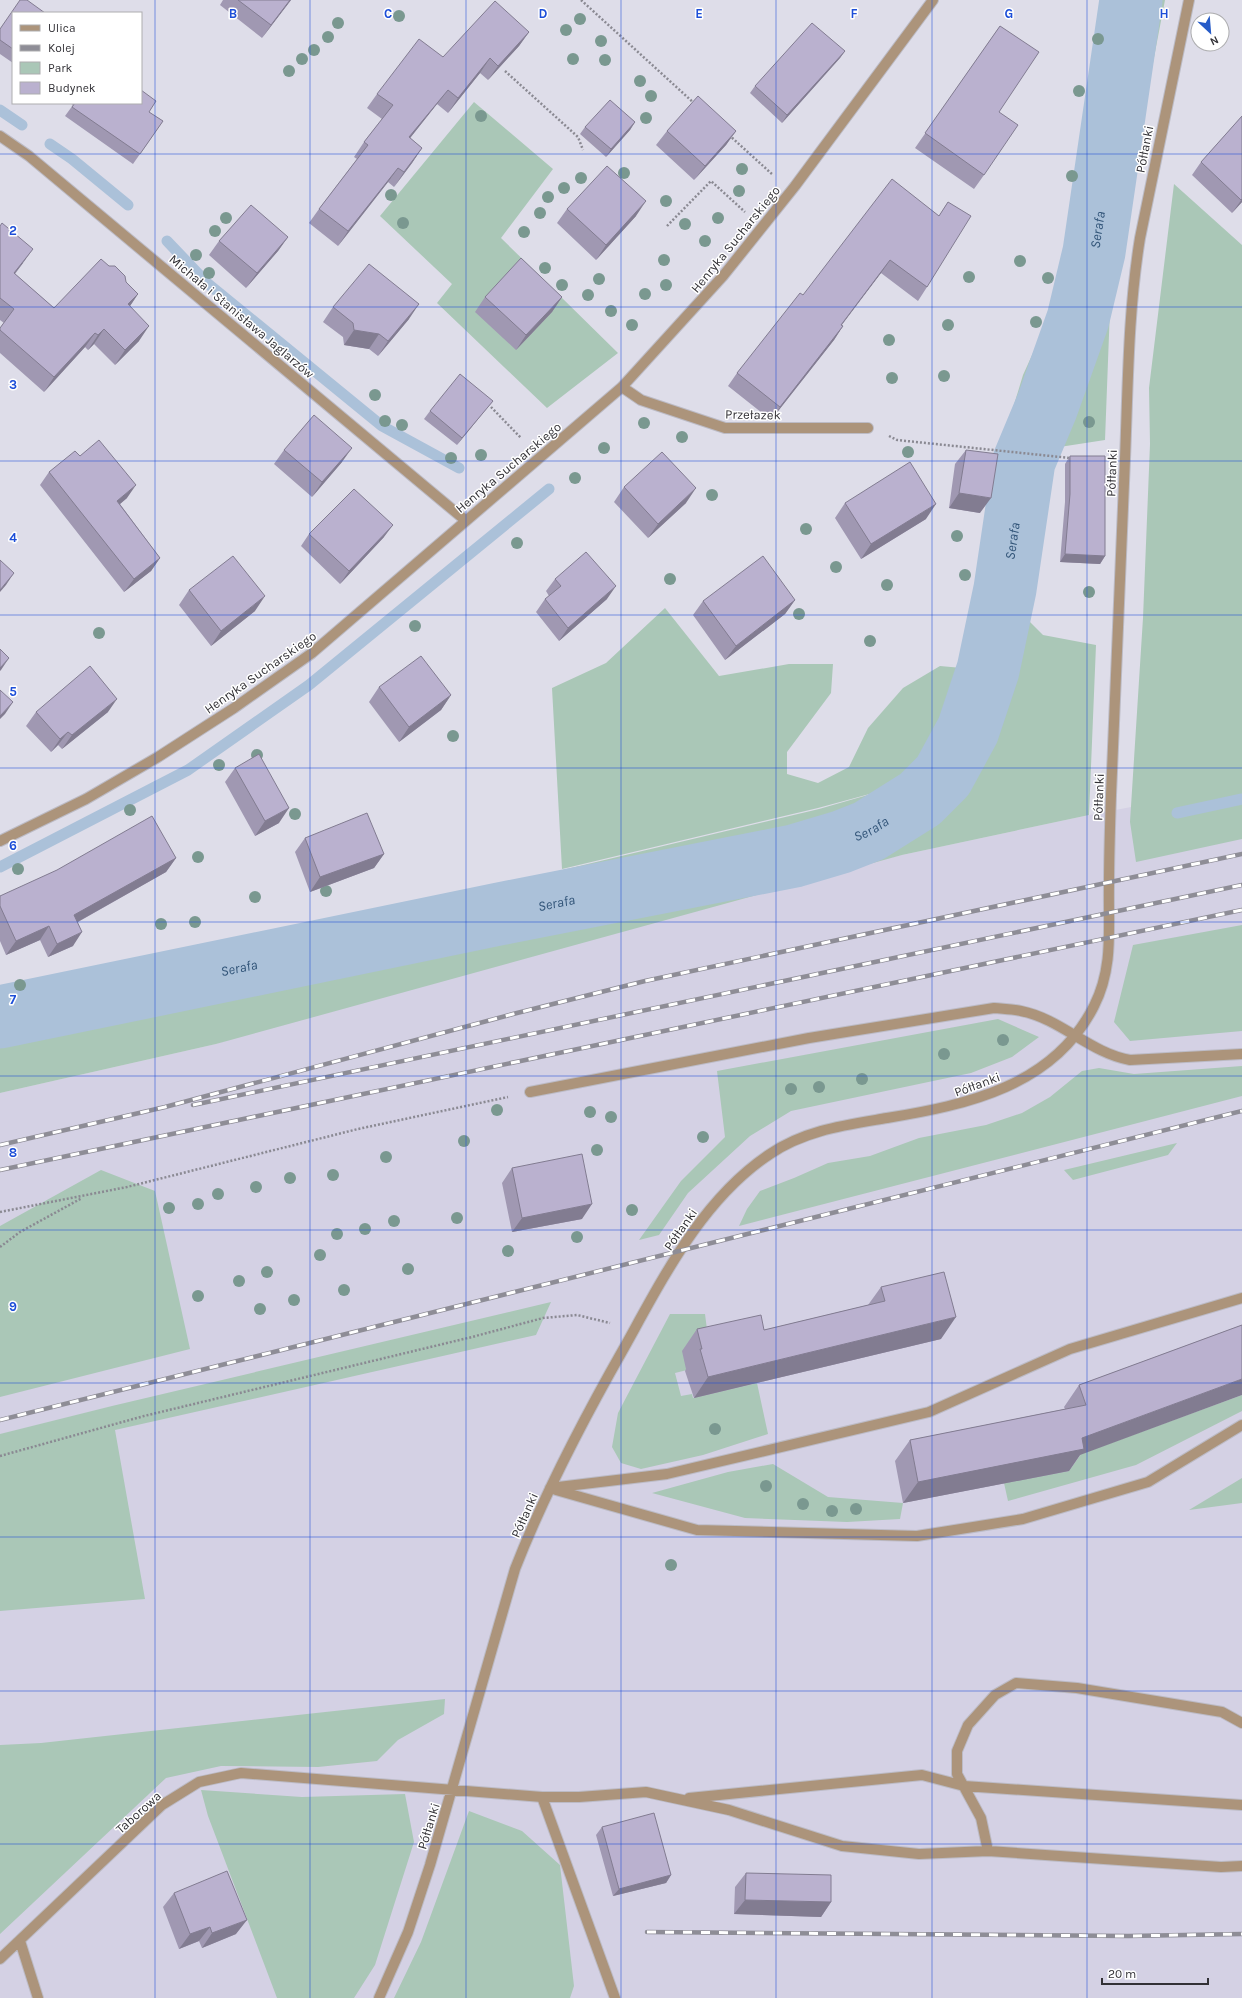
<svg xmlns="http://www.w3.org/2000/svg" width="1242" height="1998" font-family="Karla,sans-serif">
	<rect width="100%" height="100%" fill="#dedde9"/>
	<!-- built -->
	<path fill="#d4d1e4" d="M1242 786V1998H0V1093L216 1044 552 935 902 855 1089 815Z"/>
	<!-- green -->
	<path fill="#aac7b7" d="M1110 0H1165L1111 282 1105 440 1053 448 1042 479 1021 613 1043 635 1096 645 1089 815 902 855 216 1044 0 1093V1004L819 809 899 786 818 808 562 869 552 688 606 663 665 608 719 676 789 664H833L831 693 787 752V774L818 783 849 767 868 728 903 688 940 666 962 668 1000 451 1023 375 1058 298 1070 238Z
		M474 102 553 169 501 238 618 353 547 408 437 303 452 284 380 216Z
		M1174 184 1242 245V839L1136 862 1130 822 1143 618 1150 444 1149 388Z
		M1242 925V1031L1130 1041 1114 1022 1133 945Z
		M998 1019 1039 1037 1012 1057 971 1073 791 1111 750 1136 688 1193 659 1235 639 1240 681 1181 725 1137 717 1071Z
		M1242 1066V1096L739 1226 747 1209 760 1191 794 1178 828 1163 870 1156 919 1138 986 1125 1022 1113 1050 1097 1082 1071 1099 1068 1134 1074Z
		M1177 1143 1168 1155 1073 1180 1064 1170Z
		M101 1170 155 1191 190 1349 0 1397V1226Z
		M551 1302 536 1335 115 1430 145 1599 0 1611V1434L112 1406Z
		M670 1314H705L709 1345 687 1370 675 1373 681 1396 692 1394 693 1398 757 1383 768 1434 703 1455 641 1469 621 1463 612 1447 618 1413Z
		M1242 1395V1411L1136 1465 1008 1501 1004 1483 1069 1471 1081 1454Z
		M773 1464 828 1497 903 1503 900 1519 847 1522 745 1518 652 1493 728 1472Z
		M1242 1478V1503L1189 1510Z
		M445 1699 444 1714 398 1740 377 1761 318 1767 221 1766 166 1778 0 1934V1745L41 1743Z
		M201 1790 302 1797 405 1794 414 1842 375 1965 354 1998H277L208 1816Z
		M469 1811 522 1831 560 1865 574 1986 570 1998H394L421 1942Z"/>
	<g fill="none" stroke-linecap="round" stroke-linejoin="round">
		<!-- stream -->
		<path stroke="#abc1d9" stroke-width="11" d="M0 110 22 125
			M50 144 72 159 128 205
			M167 241 207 283 382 426 459 468
			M1177 813 1242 799
			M0 867 188 770 309 685 549 489"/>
		<!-- river -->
		<path stroke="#abc1d9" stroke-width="63" id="s1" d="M0 1017 499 914 794 856 841 842 869 831 920 799 943 776 968 730 988 670 1005 589 1024 461 1047 406 1078 319 1094 252 1131 0"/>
		<!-- minor casing -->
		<g stroke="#bcbbc5" stroke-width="12">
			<path id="minor" d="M0 136 29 156 465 520
				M622 387 641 400 725 428H868
				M0 841 86 799 158 757 234 708 312 653 622 387 723 276 795 186 933 0
				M530 1092 809 1038 994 1008C1003 1009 1012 1009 1021 1011 1061 1019 1090 1053 1130 1060L1242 1054
				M550 1488 667 1474 929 1412 1070 1349 1242 1298
				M556 1490 697 1530 917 1536 1023 1519 1148 1482 1242 1425
				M542 1797 615 1998
				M689 1798 922 1775 964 1786 1242 1805
				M988 1851 981 1818 957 1774V1751L968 1725 995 1695 1016 1683 1077 1688 1222 1712 1242 1723
				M20 1941 38 1998
				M0 1959 162 1805 199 1782 241 1773 542 1797H579L646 1792 729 1810 842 1846 919 1854 988 1851 1221 1867 1242 1866
				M379 1998 408 1932 430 1865 515 1569C545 1492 583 1420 624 1348 663 1278 702 1199 770 1154 805 1130 846 1125 887 1118 967 1105 1054 1086 1094 1006 1114 967 1108 927 1109 885 1109 855 1110 825 1111 795 1115 683 1121 571 1125 459 1128 385 1128 312 1140 238L1189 0"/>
		</g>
		<!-- path -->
		<path stroke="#8a8992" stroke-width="2.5" stroke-dasharray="2 2" stroke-linecap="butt" d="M581 0 695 104
			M505 71 578 137 583 150
			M729 135 773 175
			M667 226 711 181 745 212
			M491 407 521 438
			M889 436 897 440 1070 458
			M0 1212 127 1187 358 1129 508 1097
			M0 1247 20 1232 82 1198
			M0 1456 144 1416 472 1337 543 1318 577 1315 610 1323"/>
		<!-- minor -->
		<use href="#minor" stroke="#ac947b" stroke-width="10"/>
		<!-- rail casing -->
		<g stroke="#8e8d96" stroke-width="4.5">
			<path id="rail" d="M193 1105 1242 885
				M0 1145 165 1107 513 1014 645 981 1242 854
				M0 1170 1242 910
				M0 1420 1242 1111
				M647 1932 1128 1936 1242 1934"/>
		</g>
		<!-- rail -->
		<use href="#rail" stroke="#fff" stroke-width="3" stroke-dasharray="9" stroke-linecap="butt"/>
	</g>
	<!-- trees -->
	<g fill="#7a9890">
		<circle cx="399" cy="16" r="6"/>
		<circle cx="580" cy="19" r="6"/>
		<circle cx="338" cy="23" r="6"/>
		<circle cx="566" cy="30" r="6"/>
		<circle cx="328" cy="37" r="6"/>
		<circle cx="1098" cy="39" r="6"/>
		<circle cx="601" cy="41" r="6"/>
		<circle cx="314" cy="50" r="6"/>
		<circle cx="302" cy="59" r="6"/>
		<circle cx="573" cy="59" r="6"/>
		<circle cx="605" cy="60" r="6"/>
		<circle cx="289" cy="71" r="6"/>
		<circle cx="640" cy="81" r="6"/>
		<circle cx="1079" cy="91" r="6"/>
		<circle cx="651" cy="96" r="6"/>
		<circle cx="481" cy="116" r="6"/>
		<circle cx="646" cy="118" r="6"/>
		<circle cx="742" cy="169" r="6"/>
		<circle cx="624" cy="173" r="6"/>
		<circle cx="1072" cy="176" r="6"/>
		<circle cx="581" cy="178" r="6"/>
		<circle cx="564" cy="188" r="6"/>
		<circle cx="739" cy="191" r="6"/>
		<circle cx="391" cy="195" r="6"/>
		<circle cx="548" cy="197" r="6"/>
		<circle cx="666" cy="201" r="6"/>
		<circle cx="540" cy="213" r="6"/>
		<circle cx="226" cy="218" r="6"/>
		<circle cx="718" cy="218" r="6"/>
		<circle cx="403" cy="223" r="6"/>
		<circle cx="685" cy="224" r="6"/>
		<circle cx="215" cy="231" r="6"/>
		<circle cx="524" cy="232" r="6"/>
		<circle cx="705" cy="241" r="6"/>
		<circle cx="196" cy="255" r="6"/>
		<circle cx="664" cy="260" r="6"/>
		<circle cx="1020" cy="261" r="6"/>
		<circle cx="545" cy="268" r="6"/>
		<circle cx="209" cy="273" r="6"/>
		<circle cx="969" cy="277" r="6"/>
		<circle cx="1048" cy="278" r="6"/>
		<circle cx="599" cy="279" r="6"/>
		<circle cx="562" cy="285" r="6"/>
		<circle cx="666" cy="285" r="6"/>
		<circle cx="645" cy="294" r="6"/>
		<circle cx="588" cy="295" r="6"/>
		<circle cx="611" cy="311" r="6"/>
		<circle cx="1036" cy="322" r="6"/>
		<circle cx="632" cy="325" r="6"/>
		<circle cx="948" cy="325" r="6"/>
		<circle cx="889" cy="340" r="6"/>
		<circle cx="944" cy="376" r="6"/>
		<circle cx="892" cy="378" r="6"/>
		<circle cx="375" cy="395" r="6"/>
		<circle cx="385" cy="421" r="6"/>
		<circle cx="1089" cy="422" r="6"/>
		<circle cx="644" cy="423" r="6"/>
		<circle cx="402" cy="425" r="6"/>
		<circle cx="682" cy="437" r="6"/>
		<circle cx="604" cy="448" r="6"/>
		<circle cx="908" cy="452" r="6"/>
		<circle cx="481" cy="455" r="6"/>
		<circle cx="451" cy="458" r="6"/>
		<circle cx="575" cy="478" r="6"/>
		<circle cx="712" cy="495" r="6"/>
		<circle cx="806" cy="529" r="6"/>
		<circle cx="957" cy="536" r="6"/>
		<circle cx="517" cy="543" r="6"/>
		<circle cx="836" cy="567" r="6"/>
		<circle cx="965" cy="575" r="6"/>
		<circle cx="670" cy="579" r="6"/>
		<circle cx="887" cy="585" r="6"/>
		<circle cx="1089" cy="592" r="6"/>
		<circle cx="799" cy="614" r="6"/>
		<circle cx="415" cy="626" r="6"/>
		<circle cx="99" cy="633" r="6"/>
		<circle cx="870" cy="641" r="6"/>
		<circle cx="453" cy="736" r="6"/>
		<circle cx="257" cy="755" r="6"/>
		<circle cx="219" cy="765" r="6"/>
		<circle cx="130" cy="810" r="6"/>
		<circle cx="295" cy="814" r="6"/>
		<circle cx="198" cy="857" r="6"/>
		<circle cx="18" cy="869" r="6"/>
		<circle cx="326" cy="891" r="6"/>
		<circle cx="255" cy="897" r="6"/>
		<circle cx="195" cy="922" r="6"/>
		<circle cx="161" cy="924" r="6"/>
		<circle cx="20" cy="985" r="6"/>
		<circle cx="1003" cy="1040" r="6"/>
		<circle cx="944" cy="1054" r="6"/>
		<circle cx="862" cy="1079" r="6"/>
		<circle cx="819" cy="1087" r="6"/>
		<circle cx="791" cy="1089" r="6"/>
		<circle cx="497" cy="1110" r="6"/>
		<circle cx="590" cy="1112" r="6"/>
		<circle cx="611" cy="1117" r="6"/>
		<circle cx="703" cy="1137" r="6"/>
		<circle cx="464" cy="1141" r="6"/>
		<circle cx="597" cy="1150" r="6"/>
		<circle cx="386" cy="1157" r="6"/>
		<circle cx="333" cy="1175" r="6"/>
		<circle cx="290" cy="1178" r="6"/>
		<circle cx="256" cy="1187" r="6"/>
		<circle cx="218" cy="1194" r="6"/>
		<circle cx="198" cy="1204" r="6"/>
		<circle cx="169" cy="1208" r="6"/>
		<circle cx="632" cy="1210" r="6"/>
		<circle cx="457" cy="1218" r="6"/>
		<circle cx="394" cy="1221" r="6"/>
		<circle cx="365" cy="1229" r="6"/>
		<circle cx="337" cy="1234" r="6"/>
		<circle cx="577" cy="1237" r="6"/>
		<circle cx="508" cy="1251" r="6"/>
		<circle cx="320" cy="1255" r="6"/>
		<circle cx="408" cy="1269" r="6"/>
		<circle cx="267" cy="1272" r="6"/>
		<circle cx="239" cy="1281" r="6"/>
		<circle cx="344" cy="1290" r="6"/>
		<circle cx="198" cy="1296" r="6"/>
		<circle cx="294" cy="1300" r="6"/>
		<circle cx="260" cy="1309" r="6"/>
		<circle cx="715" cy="1429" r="6"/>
		<circle cx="766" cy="1486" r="6"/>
		<circle cx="803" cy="1504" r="6"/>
		<circle cx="856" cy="1509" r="6"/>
		<circle cx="832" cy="1511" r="6"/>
		<circle cx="671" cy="1565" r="6"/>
	</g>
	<!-- wall -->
	<path fill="#a098b2" d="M223 0H291L262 38 220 5Z
		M13 13V63L0 54V29Z
		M1000 26 999 112 984 175 974 189 915 148Z
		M529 32 519 46 488 80 480 73 448 113 437 104 410 138 422 148 412 163 394 187 388 182 338 246 309 223 319 209 357 159 354 157 364 142 382 119 367 108 377 94 443 57Z
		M845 51 840 58 782 123 750 93 755 86Z
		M70 103H141L149 112 163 121 133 164 65 116 73 105Z
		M1242 116V202L1232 213 1192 175 1201 162Z
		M635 122 630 130 606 157 580 134 585 127Z
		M667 131H736L726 145 694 180 656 145Z
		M948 202 927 287 918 301 881 273 841 325 843 326 834 340 771 420 728 386 737 373 803 295 939 216Z
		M567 209 636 216 596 260 557 223Z
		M0 226 23 263 15 274 54 308 126 282 138 294 130 306 139 341 115 365 94 344 88 350 85 347 44 392 0 353V328L4 323 0 320Z
		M288 237 278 251 246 288 209 255 219 241Z
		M485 297H562L552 312 516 350 475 312Z
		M333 307 409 319 378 356 369 349 344 345 343 337 323 322Z
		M493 401 487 408 457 445 424 419 430 411Z
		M284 450 342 462 312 497 274 464Z
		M966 450 980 513 949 508 955 464Z
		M80 456 127 498 120 504 160 558 151 571 124 592 40 485 49 472Z
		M1070 456 1105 556 1100 564 1060 562 1065 502V464Z
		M624 487 686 503 648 538 614 502Z
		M845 503 926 519 861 559 835 518Z
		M309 534 384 537 340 584 301 546Z
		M555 579 607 599 559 641 536 612 545 599 549 596 546 591Z
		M189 590 255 611 211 646 179 605Z
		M795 600 785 614 725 660 693 615 703 601Z
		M379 687 451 695 441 710 399 742 369 702Z
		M36 712H108L62 749 58 745 51 752 26 726Z
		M235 768 279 823 255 836 225 782Z
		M305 838 384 854 374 868 310 892 295 852Z
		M176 858 166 872 78 922 73 946 48 957 40 940 6 955 0 941V896Z
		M512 1168 582 1219 512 1232 502 1183Z
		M881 1287 941 1339 694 1398 685 1371 686 1369 682 1351 697 1329 764 1330 868 1305Z
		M1242 1325 1080 1455 1069 1471 903 1503 895 1461 910 1440 1065 1409 1064 1407 1079 1385Z
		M602 1827 671 1875 666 1883 613 1896 596 1835Z
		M746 1873 831 1902 821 1917 734 1914 735 1887Z
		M174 1893 236 1934 202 1948 199 1941 179 1949 163 1907Z"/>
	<!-- shaded-wall -->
	<path fill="#827c91" d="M290 0H291L262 38 271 25Z
		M529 32 519 46 488 80 498 66Z
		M845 51 840 58 782 123 787 115Z
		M490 58 480 73 448 113 458 98Z
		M448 90 437 104 399 152 409 137Z
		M635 122 630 130 606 157 611 149Z
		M736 131 726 145 694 180 705 166Z
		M422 148 412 163 394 187 404 172Z
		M398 168 388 182 338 246 348 231Z
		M1242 199V202L1232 213Z
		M646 201 636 216 596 260 606 245Z
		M288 237 278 251 246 288 257 273Z
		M33 249 23 263 4 287 14 273Z
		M890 260 881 273 832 338 841 325Z
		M138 294 128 309V304Z
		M562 297 552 312 516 350 526 335Z
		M419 304 409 319 378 356 388 341Z
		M149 326 139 341 115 365 125 350Z
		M843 326 834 340 771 420 780 407Z
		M104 329 94 344 88 350 98 335Z
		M354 330 379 334 369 349 344 345Z
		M95 333 85 347 44 392 54 377Z
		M493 401 487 408 457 445 462 438Z
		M352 448 342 462 312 497 322 482Z
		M136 485 127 498 108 514 117 501Z
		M696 488 686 503 648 538 658 524Z
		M959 493 991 498 980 513 949 508Z
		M936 504 926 519 861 559 871 544Z
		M393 525 384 537 340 584 349 571Z
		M1065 554 1105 556 1100 564 1060 562Z
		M160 558 151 571 124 592 134 579Z
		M14 573 6 585 0 592V590Z
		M616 586 607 599 559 641 568 628Z
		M265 596 255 611 211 646 221 631Z
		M795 600 785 614 725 660 736 646Z
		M9 658 1 670 0 671V668Z
		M451 695 441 710 399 742 409 727Z
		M117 699 108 712 62 749 72 735Z
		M13 702 5 714 0 719V716Z
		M68 732 58 745 51 752 60 739Z
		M289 808 279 823 255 836 265 821Z
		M384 854 374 868 310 892 320 877Z
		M176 858 166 872 65 929 74 915Z
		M49 926 40 940 6 955 16 941Z
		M82 932 73 946 48 957 57 944Z
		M592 1204 582 1219 512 1232 522 1218Z
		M956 1317 941 1339 694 1398 708 1377Z
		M1242 1379V1395L1080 1455 1069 1471 903 1503 918 1482 1082 1438Z
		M671 1875 666 1883 613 1896 619 1889Z
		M745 1900 831 1902 821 1917 734 1914Z
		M247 1920 236 1934 202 1948 212 1933Z
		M210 1927 199 1941 179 1949 190 1934Z"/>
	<!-- building -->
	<path fill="#bab1cf" stroke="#827c91" d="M20 0H27L45 13H13V49L0 40V29Z
		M238 0H290L271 25Z
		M495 1 529 32 498 66 490 58 458 98 448 90 409 137 422 148 404 172 398 168 348 231 319 209 368 145 364 142 393 105 377 94 419 39 443 57Z
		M812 23 845 51 787 115 755 86Z
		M1000 26 1039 52 999 112 1018 125 984 175 925 133Z
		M141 90 156 101 149 112 163 121 140 154 72 107 75 103H141Z
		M698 96 736 131 705 166 667 131Z
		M610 100 635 122 611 149 585 127Z
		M1242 116V199L1241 200 1201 162Z
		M607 166 646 201 606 245 567 209Z
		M892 179 939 216 948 202 971 216 927 287 890 260 841 325 843 326 780 407 737 373 800 293 803 295Z
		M251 205 288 237 257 273 219 241Z
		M2 223 33 249 14 273 54 308 101 259 109 266H115L125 276 126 282 138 294 128 304 149 326 125 350 104 329 98 335 95 333 54 377 0 330V328L14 309 0 298V226Z
		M521 258 562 297 526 335 485 297Z
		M369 264 419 304 388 341 379 334 354 330 353 323 333 307Z
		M460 374 493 401 462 438 430 411Z
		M314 415 352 448 322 482 284 450Z
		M99 440 136 485 117 501 160 558 134 579 49 472 75 451 80 456Z
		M966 450 998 454 991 498 959 493Z
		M662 452 696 488 658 524 624 487Z
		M1070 456H1105V556L1065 554 1070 494Z
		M910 462 936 504 871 544 845 503Z
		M354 489 393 525 349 571 309 534Z
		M586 552 616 586 568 628 545 599 561 586 555 579Z
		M233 556 265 596 221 631 189 590Z
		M763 556 795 600 736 646 703 601Z
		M0 560 14 573 0 590Z
		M0 649 9 658 0 668Z
		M421 656 451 695 409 727 379 687Z
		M90 666 117 699 72 735 68 732 60 739 36 712Z
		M0 690 13 702 0 716Z
		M259 754 289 808 265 821 235 768Z
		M367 813 384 854 320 877 305 838Z
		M152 816 176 858 74 915 82 932 57 944 49 926 16 941 0 906V896L57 870Z
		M582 1154 592 1204 522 1218 512 1168Z
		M944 1272 956 1317 708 1377 700 1349H702L697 1329 761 1315 764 1330 885 1301 881 1287Z
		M1242 1325V1379L1082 1438 1084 1449 918 1482 910 1440 1086 1405 1079 1385Z
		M654 1813 671 1875 619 1889 602 1827Z
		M227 1871 247 1920 212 1933 210 1927 190 1934 174 1893Z
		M746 1873 831 1875V1902L745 1900Z"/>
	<!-- grid -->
	<path fill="none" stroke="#1d4ed8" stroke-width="1" stroke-opacity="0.55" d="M155 0V1998M310 0V1998M466 0V1998M621 0V1998M776 0V1998M932 0V1998M1087 0V1998M0 154H1242M0 307H1242M0 461H1242M0 615H1242M0 768H1242M0 922H1242M0 1076H1242M0 1230H1242M0 1383H1242M0 1537H1242M0 1691H1242M0 1844H1242"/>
	<g text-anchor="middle" stroke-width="3" stroke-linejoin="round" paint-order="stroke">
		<!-- street labels -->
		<g font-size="13" fill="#323136" stroke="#fff">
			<text transform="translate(1144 149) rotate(-79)" y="5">Półłanki</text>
			<text transform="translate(735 239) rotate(-51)" y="5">Henryka Sucharskiego</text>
			<text transform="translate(242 316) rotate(40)" y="5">Michała i Stanisława Jaglarzów</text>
			<text transform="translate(753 414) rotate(1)" y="5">Przełazek</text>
			<text transform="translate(508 467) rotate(-40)" y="5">Henryka Sucharskiego</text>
			<text transform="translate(1111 473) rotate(-88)" y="5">Półłanki</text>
			<text transform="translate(260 672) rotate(-35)" y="5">Henryka Sucharskiego</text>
			<text transform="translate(1098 797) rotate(-88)" y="5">Półłanki</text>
			<text transform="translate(977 1084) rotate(-20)" y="5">Półłanki</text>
			<text transform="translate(680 1229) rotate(-55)" y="5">Półłanki</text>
			<text transform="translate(524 1515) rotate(-66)" y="5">Półłanki</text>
			<text transform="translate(138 1812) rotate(-42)" y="5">Taborowa</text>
			<text transform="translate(428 1826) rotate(-73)" y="5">Półłanki</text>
		</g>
		<!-- water labels -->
		<g font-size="14" font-style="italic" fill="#325579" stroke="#fff">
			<text dy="5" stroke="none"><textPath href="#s1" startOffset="1553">Serafa</textPath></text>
			<text dy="5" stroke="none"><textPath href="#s1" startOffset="1229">Serafa</textPath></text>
			<text dy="5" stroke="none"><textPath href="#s1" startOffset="892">Serafa</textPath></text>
			<text dy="5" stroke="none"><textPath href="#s1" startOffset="568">Serafa</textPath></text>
			<text dy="5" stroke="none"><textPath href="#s1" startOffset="244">Serafa</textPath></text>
		</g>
	</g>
	<g font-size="13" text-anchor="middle" font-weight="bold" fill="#1d4ed8" stroke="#fff" stroke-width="3" stroke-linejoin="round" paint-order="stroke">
		<text x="233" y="18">B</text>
		<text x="388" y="18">C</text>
		<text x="543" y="18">D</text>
		<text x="699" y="18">E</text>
		<text x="854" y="18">F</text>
		<text x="1009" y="18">G</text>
		<text x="1164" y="18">H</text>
		<text x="13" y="235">2</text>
		<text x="13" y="389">3</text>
		<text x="13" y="542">4</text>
		<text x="13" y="696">5</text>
		<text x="13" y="850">6</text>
		<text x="13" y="1004">7</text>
		<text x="13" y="1157">8</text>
		<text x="13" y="1311">9</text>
	</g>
	<!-- legend -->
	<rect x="12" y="12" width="130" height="92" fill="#ffffff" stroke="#adadaf"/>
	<rect x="20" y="25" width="20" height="6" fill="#ac947b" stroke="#adadaf"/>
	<text x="48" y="32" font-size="12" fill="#323136">Ulica</text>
	<rect x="20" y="45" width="20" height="6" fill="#8e8d96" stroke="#adadaf"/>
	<text x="48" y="52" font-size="12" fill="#323136">Kolej</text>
	<rect x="20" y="62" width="20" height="12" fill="#aac7b7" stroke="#adadaf"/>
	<text x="48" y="72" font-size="12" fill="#323136">Park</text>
	<rect x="20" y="82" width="20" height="12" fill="#bab1cf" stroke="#adadaf"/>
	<text x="48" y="92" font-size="12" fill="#323136">Budynek</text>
	<!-- north arrow -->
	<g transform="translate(1210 32) rotate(154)"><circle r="19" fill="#ffffff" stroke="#adadaf"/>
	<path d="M0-3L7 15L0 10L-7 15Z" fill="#265bc8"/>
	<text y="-6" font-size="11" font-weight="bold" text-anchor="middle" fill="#323136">N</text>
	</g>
	<!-- scale -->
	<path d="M1102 1978v6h106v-6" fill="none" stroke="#323136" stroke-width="2"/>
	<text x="1108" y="1978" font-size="12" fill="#323136" stroke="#ffffff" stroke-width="3" paint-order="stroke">20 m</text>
</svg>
